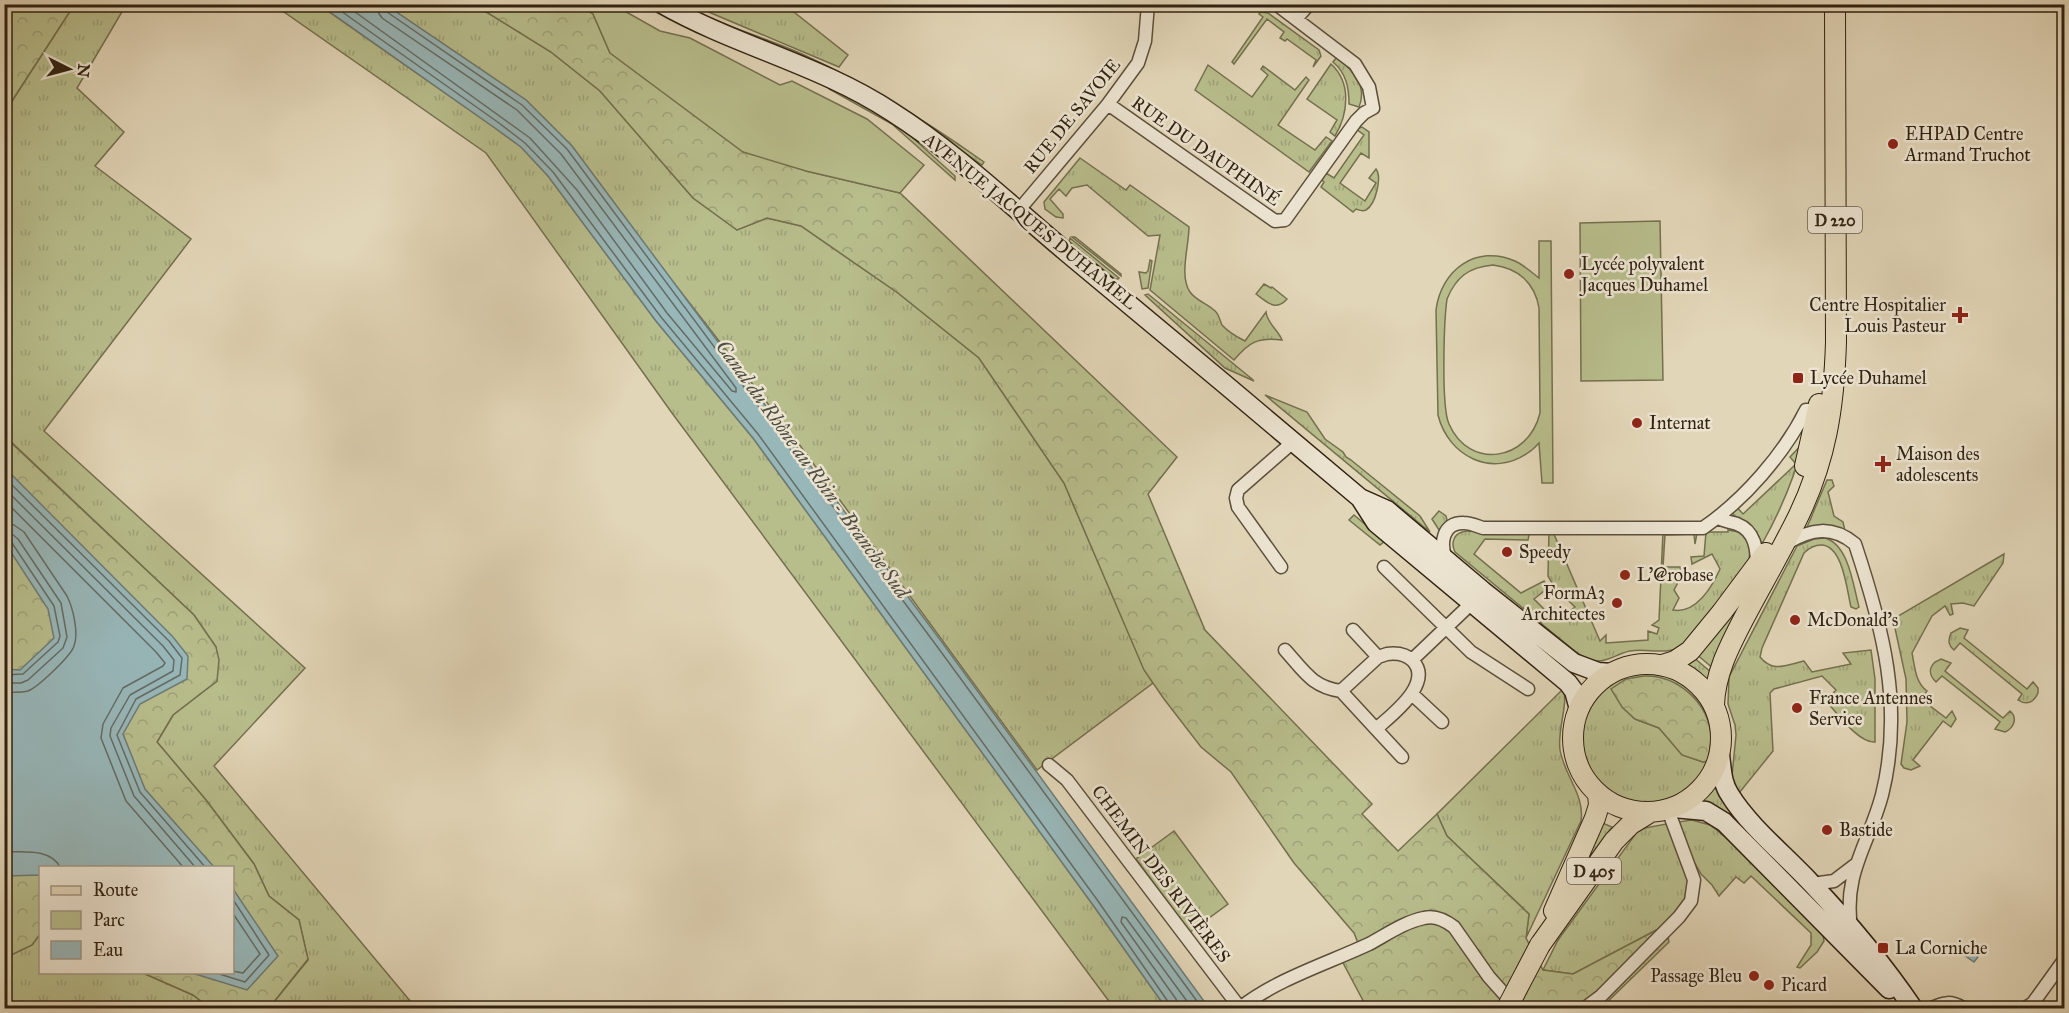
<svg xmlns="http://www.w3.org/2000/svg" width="2069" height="1013" font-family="'IM FELL Great Primer',serif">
	<defs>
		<pattern id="grass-tufts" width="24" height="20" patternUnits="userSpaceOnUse" patternTransform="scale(1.5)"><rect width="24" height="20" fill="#b8bd8c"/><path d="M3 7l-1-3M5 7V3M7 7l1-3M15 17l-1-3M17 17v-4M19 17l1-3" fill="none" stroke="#9ea278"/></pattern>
		<pattern id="forest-crowns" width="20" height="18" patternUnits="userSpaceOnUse" patternTransform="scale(1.5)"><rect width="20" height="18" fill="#b8bd8c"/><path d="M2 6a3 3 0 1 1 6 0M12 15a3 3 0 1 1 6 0" fill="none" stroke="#9ea278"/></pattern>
	</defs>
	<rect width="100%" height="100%" fill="#e2d6b8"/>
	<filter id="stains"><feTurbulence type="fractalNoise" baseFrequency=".00333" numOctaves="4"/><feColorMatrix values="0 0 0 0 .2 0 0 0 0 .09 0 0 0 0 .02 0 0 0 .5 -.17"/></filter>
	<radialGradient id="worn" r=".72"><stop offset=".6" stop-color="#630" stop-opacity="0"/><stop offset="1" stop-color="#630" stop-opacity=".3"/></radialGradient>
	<!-- grass -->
	<path fill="url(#grass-tufts)" stroke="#74704e" stroke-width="1.5" fill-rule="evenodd" d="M74 5H126L77 88 124 132 95 166 191 239 44 431 305 668 214 766 416 1008H269L308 960 299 920 269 896 254 864 206 800 157 742 173 715 217 681 216 647 194 615 5 436 4 105 9 106Z
		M274 5H319L495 128 521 147 548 176 656 321 753 438 1093 905 1166 1008H1114L672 413 486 153Z
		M386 5H475L551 52 600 91 693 198 737 230 767 218 801 226 898 293 979 358 1064 483 1144 669 1153 683 1037 770 796 440 667 274 572 146 526 100Z
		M677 5H683C720 26 763 36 802 54 867 84 926 121 984 162L982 165 916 119Z
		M692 5H785L848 55 839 67Z
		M1261 12 1268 13 1319 50 1321 56 1313 67 1316 60 1287 39 1285 41 1280 38 1284 32 1267 19 1234 64 1232 62 1263 17 1259 14Z
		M1337 57C1352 70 1368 85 1359 107L1349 104C1349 87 1346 73 1333 62Z
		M1331 64C1352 83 1348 114 1335 136L1330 132 1337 120 1307 99Z
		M1208 65 1252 97 1268 75 1261 69 1263 66 1295 90 1306 77 1309 80 1278 125 1315 150 1326 137 1332 141 1309 172 1195 90Z
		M830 86 849 95 903 129 955 176V180L892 124 829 89Z
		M1362 127 1369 132V158L1361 153 1340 183 1365 201 1376 183 1369 178 1376 169C1382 177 1376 204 1366 210 1362 212 1359 210 1356 209L1353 212 1321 187 1324 182 1322 180 1326 173 1334 178 1364 135 1356 129Z
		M1080 158 1126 190 1130 185 1189 227C1189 246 1179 276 1190 292 1196 301 1209 304 1216 312 1219 315 1220 321 1222 325 1228 332 1237 337 1245 341L1266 312C1267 323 1278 330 1282 340 1258 337 1249 342 1234 360L1150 290 1160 235 1148 236 1087 185 1072 188 1066 196 1059 189 1050 199 1063 214V218L1056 217 1045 209 1044 202Z
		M1072 237H1075L1121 274V276Z
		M1070 238 1119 278 1118 279H1115L1069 242Z
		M1150 260 1152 261 1148 288 1142 289 1139 272 1146 273 1148 271Z
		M1264 284 1271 288 1272 287 1287 299C1276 312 1267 302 1256 294Z
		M1148 294 1252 379 1254 381 1225 368 1145 295Z
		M1265 395 1307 412 1325 439 1343 452 1346 457 1351 460 1420 516 1430 532Z
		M1804 442C1794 478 1781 510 1763 542H1761C1756 529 1748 521 1735 517L1732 512 1736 506 1743 514 1796 464 1790 457Z
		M1827 480H1832L1834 486 1828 492 1834 516 1843 522 1845 531 1821 525 1807 527Z
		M1439 511 1446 516 1447 520 1439 530 1432 519Z
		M1354 515 1385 541 1380 545 1349 520Z
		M1728 530 1739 532 1745 537 1750 546 1749 564 1684 645C1668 656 1648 648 1630 651 1619 653 1609 661 1598 661 1590 661 1584 657 1577 653L1455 552C1451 544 1453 535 1462 532 1471 529 1514 531 1527 532L1529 535 1528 540 1485 539 1474 554 1521 593 1544 581 1548 588 1534 599 1552 617 1559 619 1575 607 1555 588 1548 576 1549 531 1553 532 1600 641 1606 635V643L1648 640V631L1657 634 1659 628 1652 625 1659 620 1663 532 1697 533 1695 544 1694 534 1665 535 1663 567H1680L1681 572 1683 573 1674 590 1679 598 1673 610C1696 614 1712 587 1720 569L1712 554 1692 564 1691 557 1704 556 1706 532H1728Z
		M1825 538C1849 545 1853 585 1859 607L1856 609 1851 607C1847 591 1843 545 1821 545 1814 545 1809 548 1804 553L1762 648 1760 657C1773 673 1786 665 1804 661L1812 672 1851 664 1843 653 1871 650 1875 679V742C1858 743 1837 713 1826 701L1836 690 1822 676 1774 689 1770 693 1773 751 1739 793 1732 776 1736 735 1735 725 1728 704 1729 677 1797 546 1814 539Z
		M2004 554 2003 563 1974 606 1963 603 1951 604 1953 614 1950 615 1945 606 1932 616 1912 653C1915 667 1915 682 1927 691L1921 699 1946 718 1952 711 1956 719 1951 727 1943 721 1913 760 1920 766 1911 770 1904 768 1901 764 1907 722 1906 679 1893 619Z
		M1759 571 1714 669 1695 653Z
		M1960 628 1968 630 1964 638 2027 689 2033 682 2038 688V693C2034 702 2027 706 2018 700L2022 694 1960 643 1954 650C1948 645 1948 640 1951 633Z
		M1692 656 1713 674 1709 682 1697 671 1685 663Z
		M1941 659 1951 663 1945 671 2003 718 2010 711C2018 718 2014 728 2005 732L1995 729 2000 722 1942 676 1936 682C1929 675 1928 669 1935 662Z
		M1647 671C1681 673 1711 695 1714 732 1717 755 1707 777 1688 792 1675 802 1658 807 1641 805 1560 798 1559 679 1647 671ZM1622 707 1711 745 1703 762 1682 754 1659 728 1635 719Z
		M1563 689C1569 703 1557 729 1560 750 1564 775 1585 795 1581 821L1526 938 1529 914 1447 836 1437 814Z
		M1717 783 1746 820 1737 829 1701 802Z
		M1692 820 1710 825 1741 849 1823 935 1824 941 1817 952 1800 968 1797 967 1811 945V933L1751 876 1744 883 1736 877 1719 896 1712 885 1701 874 1691 857 1678 822Z
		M1600 822 1612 827 1587 861Z
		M1666 824 1688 873 1689 885 1681 908 1666 925 1573 974 1543 970 1558 940 1637 832 1645 828Z
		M1174 831 1228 904 1190 932 1136 859Z
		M40 934V972L143 973 193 995 210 1008H30L24 1001 5 1008 4 958 32 945Z"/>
	<!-- forest -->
	<path fill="url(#forest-crowns)" stroke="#74704e" stroke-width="1.5" d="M5 4 74 5 8 107 4 105Z
		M475 5H580L593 14 610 53 806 171 900 193 1177 457 1148 494 1205 630 1372 804 1362 814 1398 851 1437 814 1447 836 1529 914 1526 938 1543 970 1573 974 1666 925 1669 942 1601 1008H1367L1342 961 1362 953 1354 933 1294 863 1231 772 1201 747 1164 699 1144 670 1064 483 979 358 898 293 801 226 767 218 737 230 693 198 600 91 551 52Z
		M4 436 194 615 216 647 219 660 217 681 173 715 157 742 206 800 254 864 269 896 299 920 308 959 269 1008H210L193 995 143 973 232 972V868H40V934L32 945 5 958Z
		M1644 676C1678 675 1709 703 1711 737 1711 745 1709 753 1708 761L1703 762 1682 755 1659 728 1635 719 1622 707 1611 689 1626 679Z"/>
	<!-- green -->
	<path fill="#b8bd8c" stroke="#74704e" stroke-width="1.5" fill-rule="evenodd" d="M580 5H614L660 31 690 38 780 85 792 81 867 119 924 165 900 193 806 171 743 152 610 53 593 14Z
		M1660 221 1663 380 1581 381 1580 223Z
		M1539 241H1551L1553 483H1542L1539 443C1536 446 1533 450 1529 452 1492 479 1448 456 1438 415L1436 310C1441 270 1476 244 1515 261 1524 265 1531 272 1539 278ZM1493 265C1518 268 1535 283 1539 308L1540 413C1528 462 1469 470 1449 424 1441 407 1444 320 1447 299 1456 277 1469 267 1493 265Z"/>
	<!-- water -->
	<path fill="#98b7b9" stroke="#6e7b76" stroke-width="1.5" d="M320 5H386L526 100 572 146 941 641 1209 1008H1166L1093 905 753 438 656 321 548 176 521 147 495 128Z
		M5 468 173 637 188 656 187 679 140 704 123 734 145 789 214 867 40 868V875L5 876V669L20 670 54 638 48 609 5 543Z
		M233 889 278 956 247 990 192 973 232 972Z
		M1961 945 1978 957 1974 962 1957 950Z"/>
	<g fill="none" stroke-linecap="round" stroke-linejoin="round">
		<!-- shore -->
		<path stroke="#646c65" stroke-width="1.5" d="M331 4 499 123 525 143 553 172 661 317 758 434 1098 901 1169 1003 1171 1008
			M344 4 530 138 577 190 667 313 732 391 736 392V388L561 154 517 110 382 18 378 12 376 4
			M384 4 387 12 522 105 567 149 936 645 1202 1008
			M4 477 169 641 182 658 180 675 136 699 117 735 140 792 206 868
			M4 488 163 646 174 660 173 671 130 695 111 728 110 736 134 796 196 868
			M4 500 156 652 165 663 163 666 123 688 103 724 101 738 126 801 184 868
			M4 524 14 525 24 532 67 596C73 608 79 633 74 646 71 656 38 687 28 691 20 693 12 692 4 692
			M4 533 12 534 18 539 61 603 67 637 63 648 28 680 21 683H4
			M4 541 12 543 54 606 60 636 58 642 23 674 4 675
			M4 852C24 852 50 848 61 868
			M232 912 260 954 243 973 232 971
			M213 972 245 982 269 955 232 898
			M1178 1008 1176 999 1121 922 1122 917 1126 918 1192 1008"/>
		<!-- minor casing -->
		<g stroke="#5c4f3b" stroke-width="15">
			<path id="minor" d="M1296 19 1309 4
				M1108 104 1275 221 1285 220 1356 121 1364 113 1373 108 1369 87 1355 64 1276 4
				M1019 210 1108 104 1138 63 1145 41 1148 4
				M1718 518C1724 521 1730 522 1737 524 1755 531 1757 549 1757 566
				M1787 543C1811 529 1832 525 1855 544 1883 628 1904 707 1882 795 1869 844 1843 873 1851 927
				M1446 559C1440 544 1442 522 1464 523 1470 523 1477 526 1483 528H1703C1744 500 1784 454 1806 410H1818
				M1281 567 1238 507 1236 498 1238 490 1293 442
				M1384 567 1471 652 1528 689
				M1353 630 1378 657
				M1285 650C1304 671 1312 687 1341 691
				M1387 654C1395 653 1406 654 1413 661 1434 684 1390 716 1376 729L1341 691 1378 657Z
				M1412 660 1476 599
				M1412 694 1442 722
				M1376 729 1402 757
				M1049 765 1067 780 1240 1008
				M1812 884 1834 881 1855 865
				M1240 1008C1277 979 1326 964 1369 944 1386 935 1404 922 1424 918 1435 915 1445 920 1454 927L1489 977 1515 1006
				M1585 1008 1601 996 1679 917 1691 901 1694 880 1668 810
				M1932 1008C1944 1002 1951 1001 1963 1008
				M2025 1008 2033 1003 2064 960"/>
		</g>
		<!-- secondary casing -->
		<g stroke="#302211" stroke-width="21">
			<path id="secondary" d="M662 4C736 46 821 65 892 112 955 152 1008 203 1065 251 1164 333 1262 415 1360 498L1376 523 1568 683 1574 691 1579 709
				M1360 498 1387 510 1483 591 1574 663 1598 672 1611 673
				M1720 755C1722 769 1722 784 1730 795 1749 826 1786 856 1811 883 1848 922 1883 964 1913 1008
				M1673 808 1706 811 1724 822 1889 989"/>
		</g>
		<!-- primary casing -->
		<g stroke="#302211" stroke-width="22">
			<path id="primary" d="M1805 466 1819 404
				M1573 738a74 74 0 1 1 148 0a74 74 0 1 1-148 0Z
				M1662 665 1675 661 1690 651 1722 612 1766 553
				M1714 705C1715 674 1729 647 1743 620 1761 586 1780 553 1797 519 1826 460 1834 407 1836 342L1835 4
				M1554 911 1595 818 1599 805 1598 794
				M1540 945 1614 841 1631 824 1649 813"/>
		</g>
		<!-- minor -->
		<use href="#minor" stroke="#ece4d1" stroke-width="12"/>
		<!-- secondary -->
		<use href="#secondary" stroke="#ece4d1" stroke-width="18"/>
		<!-- primary -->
		<use href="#primary" stroke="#e2d6b8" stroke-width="20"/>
		<!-- primary-bridge casing -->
		<g stroke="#302211" stroke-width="22" stroke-linecap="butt">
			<path id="primary-bridge" d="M1507 1008 1540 945"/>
		</g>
		<!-- primary-bridge -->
		<use href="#primary-bridge" stroke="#e2d6b8" stroke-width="20"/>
	</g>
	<!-- markers -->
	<g fill="#8f2418" stroke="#ece4d1" stroke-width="2">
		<circle cx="1893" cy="144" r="6"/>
		<circle cx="1569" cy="274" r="6"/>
		<path d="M1957 306h6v6h6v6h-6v6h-6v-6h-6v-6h6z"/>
		<rect x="1792" y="372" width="12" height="12" rx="3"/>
		<circle cx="1637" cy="423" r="6"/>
		<path d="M1880 455h6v6h6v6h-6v6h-6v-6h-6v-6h6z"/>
		<circle cx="1507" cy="552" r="6"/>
		<circle cx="1625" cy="575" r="6"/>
		<circle cx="1617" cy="603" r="6"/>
		<circle cx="1795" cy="620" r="6"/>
		<circle cx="1797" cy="708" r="6"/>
		<circle cx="1827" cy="830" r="6"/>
		<rect x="1877" y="942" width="12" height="12" rx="3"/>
		<circle cx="1754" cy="976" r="6"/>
		<circle cx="1769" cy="985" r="6"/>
	</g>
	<g text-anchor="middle" stroke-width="5" stroke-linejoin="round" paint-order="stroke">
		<!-- shield labels -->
		<g fill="#ece4d1" stroke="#685c4b" stroke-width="1.5">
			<rect x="1808" y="207" width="54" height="26" rx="4.5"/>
			<rect x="1567" y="858" width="54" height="26" rx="4.5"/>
		</g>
		<g font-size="16" font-weight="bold" fill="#302211">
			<text x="1835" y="226">D 220</text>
			<text x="1594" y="877">D 405</text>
		</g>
		<!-- street labels -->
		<g font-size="18" fill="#302211" stroke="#ece4d1">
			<text transform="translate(1072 116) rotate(-51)" y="6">RUE DE SAVOIE</text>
			<text transform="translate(1206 151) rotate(35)" y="6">RUE DU DAUPHINÉ</text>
			<text transform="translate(1030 221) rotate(39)" y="6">AVENUE JACQUES DUHAMEL</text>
			<text transform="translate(1161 874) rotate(53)" y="6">CHEMIN DES RIVIÈRES</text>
		</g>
		<!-- poi labels -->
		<g font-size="18" fill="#302211" stroke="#ece4d1" text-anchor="start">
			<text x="1905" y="140">EHPAD Centre<tspan x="1905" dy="21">Armand Truchot</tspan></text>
			<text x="1581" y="270">Lycée polyvalent<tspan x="1581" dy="21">Jacques Duhamel</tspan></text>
			<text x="1946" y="311" text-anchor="end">Centre Hospitalier<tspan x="1946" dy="21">Louis Pasteur</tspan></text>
			<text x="1810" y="384">Lycée Duhamel</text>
			<text x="1649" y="429">Internat</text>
			<text x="1896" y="460">Maison des<tspan x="1896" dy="21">adolescents</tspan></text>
			<text x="1519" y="558">Speedy</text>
			<text x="1637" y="581">L'@robase</text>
			<text x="1605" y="599" text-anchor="end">FormA3<tspan x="1605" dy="21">Architectes</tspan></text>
			<text x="1807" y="626">McDonald's</text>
			<text x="1809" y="704">France Antennes<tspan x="1809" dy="21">Service</tspan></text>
			<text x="1839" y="836">Bastide</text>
			<text x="1895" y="954">La Corniche</text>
			<text x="1742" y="982" text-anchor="end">Passage Bleu</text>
			<text x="1781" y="991">Picard</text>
		</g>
		<!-- water labels -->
		<g font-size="20" font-style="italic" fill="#4f4f43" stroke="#ece4d1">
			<text transform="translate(813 469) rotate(54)" y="7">Canal du Rhône au Rhin - Branche Sud</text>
		</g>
	</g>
	<!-- margin -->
	<rect width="2069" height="1013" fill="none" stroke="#e2d6b8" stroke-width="24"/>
	<rect x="6" y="6" width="2057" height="1001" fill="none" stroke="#302211" stroke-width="3"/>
	<rect x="12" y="12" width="2045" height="989" fill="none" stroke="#302211" stroke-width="1.5"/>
	<!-- legend -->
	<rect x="39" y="866" width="195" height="108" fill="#ece4d1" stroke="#a19684" stroke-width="1.5"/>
	<rect x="51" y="886" width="30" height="9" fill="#e2d6b8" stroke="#a19684" stroke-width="1.5"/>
	<text x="93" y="896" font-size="18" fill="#302211">Route</text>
	<rect x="51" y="911" width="30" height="18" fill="#b8bd8c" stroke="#a19684" stroke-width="1.5"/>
	<text x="93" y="926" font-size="18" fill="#302211">Parc</text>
	<rect x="51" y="941" width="30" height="18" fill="#98b7b9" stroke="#a19684" stroke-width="1.5"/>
	<text x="93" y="956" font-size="18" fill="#302211">Eau</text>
	<!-- north arrow -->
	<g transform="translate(69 69) rotate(96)" stroke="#ece4d1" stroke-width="4.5" paint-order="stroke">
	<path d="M0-4.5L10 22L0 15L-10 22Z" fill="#302211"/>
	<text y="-9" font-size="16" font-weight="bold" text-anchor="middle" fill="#302211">N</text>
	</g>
	<rect width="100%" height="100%" filter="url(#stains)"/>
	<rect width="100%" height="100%" fill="url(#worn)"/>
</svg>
